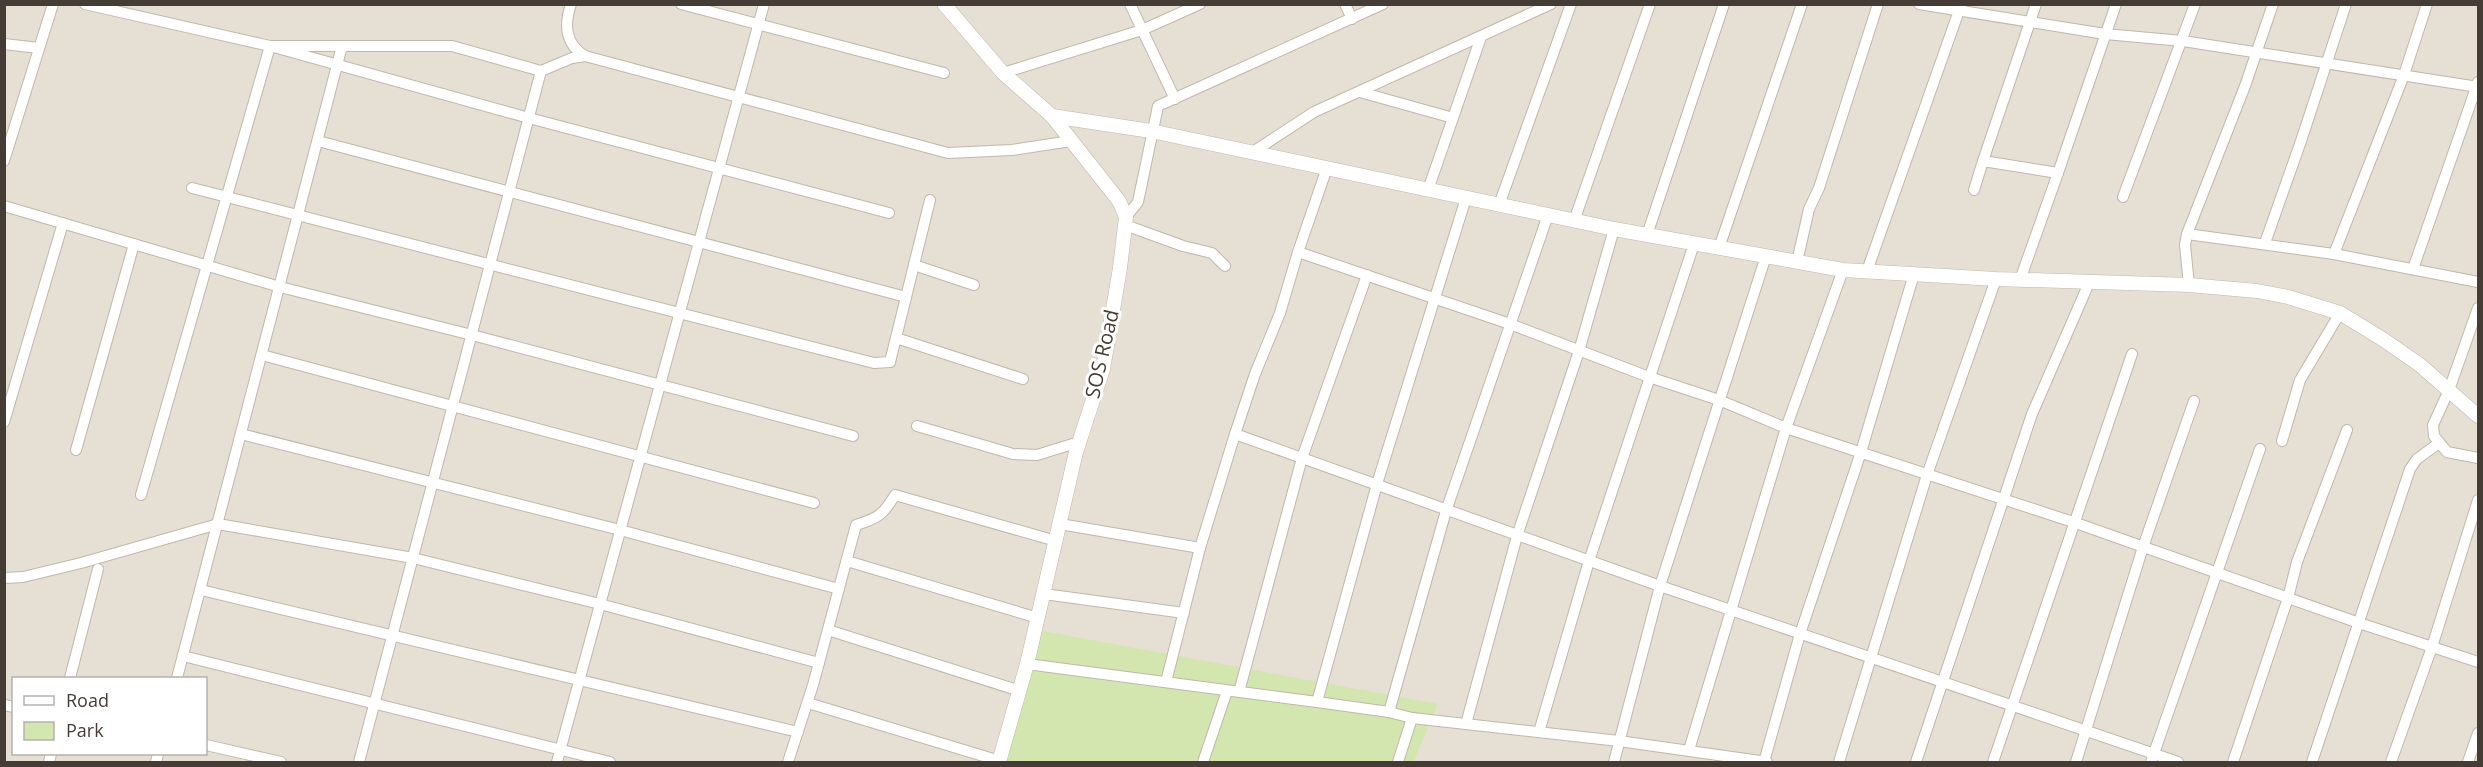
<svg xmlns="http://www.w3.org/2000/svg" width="2483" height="767" font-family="'Open Sans',sans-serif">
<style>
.residential{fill:#e6dfd4;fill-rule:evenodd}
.green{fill:#d3e6af}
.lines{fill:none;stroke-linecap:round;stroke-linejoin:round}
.minor-casing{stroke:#c1b7ac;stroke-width:12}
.tertiary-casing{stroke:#c1b7ac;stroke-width:15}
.minor{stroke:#fff;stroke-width:10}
.tertiary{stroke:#fff;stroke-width:14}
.labels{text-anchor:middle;stroke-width:6;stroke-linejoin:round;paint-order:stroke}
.street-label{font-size:20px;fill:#453d35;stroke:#fff}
</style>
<rect width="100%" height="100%" fill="#f3eee6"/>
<path class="residential" d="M4,5H2478V762H1414L1438,704L998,762H5ZM14,678H206V754H14Z"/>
<polygon class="green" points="1037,630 1438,704 1414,762 998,762"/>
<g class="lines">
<defs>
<g id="minor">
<polyline points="85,4 270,46 529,118 889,213"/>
<path d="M571,4C564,25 565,44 585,56L948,153L1012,150L1071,141"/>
<polyline points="681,4 944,73"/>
<polyline points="1130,4 1175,99"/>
<polyline points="1345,4 1352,19"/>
<polyline points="1919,4 2105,34 2183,41 2478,87"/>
<polyline points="4,44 39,48"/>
<polyline points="1003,73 1142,30 1200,4"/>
<polyline points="1360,92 1453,118"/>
<polyline points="318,141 906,297"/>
<polyline points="1253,152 1314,112 1551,4"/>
<polyline points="4,161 53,4"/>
<polyline points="1327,168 1298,252 1510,324 1649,377 1719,400 1786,428 2073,522 2359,623 2478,662"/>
<polyline points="2058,173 2116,4"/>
<polyline points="192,188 874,363 890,362 930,200"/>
<polyline points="1428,190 1481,37"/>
<polyline points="1974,190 1983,161"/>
<polyline points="2123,197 2195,4"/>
<polyline points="1499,205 1571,4"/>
<polyline points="4,206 280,287 472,335 853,436"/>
<polyline points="1126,217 1138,202 1158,106 1383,4"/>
<polyline points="1574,221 1650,4"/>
<polyline points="1125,225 1183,246 1212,253 1225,266"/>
<polyline points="2187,234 2334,254 2478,282"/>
<polyline points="1647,235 1724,4"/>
<polyline points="2265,243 2301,141 2346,4"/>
<polyline points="1719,248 1802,4"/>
<polyline points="2334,254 2404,75 2427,4"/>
<polyline points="1797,262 1809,209 1819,188 1878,4"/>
<polyline points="914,265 974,285"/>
<polyline points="2413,269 2478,82"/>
<polyline points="1867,271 1961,5"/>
<polyline points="2020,280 2058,173 1983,161 2036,4"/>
<polyline points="2189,285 2185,245 2187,234 2245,86 2273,4"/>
<polyline points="2478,308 2449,390 2433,425 2434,436 2447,452 2478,458"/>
<polyline points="896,338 1023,379"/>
<polyline points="262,355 814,503"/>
<polyline points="4,422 63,223"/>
<polyline points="917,426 1013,454 1037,455 1079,442"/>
<polyline points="241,434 620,530 839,589"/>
<polyline points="1235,434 1660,586 2178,762"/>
<polyline points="2282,441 2300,380 2340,313"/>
<polyline points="76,450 134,244"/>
<polyline points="141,495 270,46 452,46 541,71 572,58 585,56"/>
<polyline points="1060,524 1200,548"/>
<polyline points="847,561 1038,618"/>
<polyline points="4,578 23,577 81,563 218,524 413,558 600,604 819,663"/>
<polyline points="201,590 798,732"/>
<polyline points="1044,594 1184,613"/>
<polyline points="828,630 1020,691"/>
<polyline points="183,656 610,762"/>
<polyline points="1027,664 1317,702 1389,712 1412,718 1619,741 1767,762"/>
<polyline points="70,678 98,569"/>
<polyline points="177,678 342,46"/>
<polyline points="1166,682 1200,548 1235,434 1255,374 1280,313 1298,252"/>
<polyline points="1239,692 1302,458 1367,275"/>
<polyline points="1317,702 1377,484 1466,198"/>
<polyline points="808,703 1000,761"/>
<polyline points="4,705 14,707"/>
<polyline points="1389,712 1446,511 1548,215"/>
<polyline points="1466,724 1517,536 1579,351 1614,229"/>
<polyline points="1539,732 1589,561 1694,244"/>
<polyline points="206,745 281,762"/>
<polyline points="1689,750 1786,428 1843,270"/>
<polyline points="49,762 51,754"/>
<polyline points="156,762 158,754"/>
<polyline points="359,762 541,71"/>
<polyline points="557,762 764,4"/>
<path d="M788,762L813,685L856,525C878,518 883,515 895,495L1056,541"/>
<polyline points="1203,762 1227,691"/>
<polyline points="1398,762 1412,718"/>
<polyline points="1614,762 1660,586 1766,256"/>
<polyline points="1764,762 1800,634 1861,452 1914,274"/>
<polyline points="1839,762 1927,475 1996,279"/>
<polyline points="1916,762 2032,414 2089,283"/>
<polyline points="1993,762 2132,354"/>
<polyline points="2076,762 2143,547 2194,401"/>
<polyline points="2151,762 2260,449"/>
<polyline points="2233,762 2288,598 2297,562 2347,430"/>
<polyline points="2312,762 2410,469 2417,459 2439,443"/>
<polyline points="2391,762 2432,647 2478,500"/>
<polyline points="2468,762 2478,733"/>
</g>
<g id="tertiary">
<polyline points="944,4 1003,73 1052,116 1119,201 1126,217 1120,268 1103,369 1076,452 1027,664 999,762"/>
<polyline points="1052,116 1151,131 1614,229 1843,270 1996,279 2189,285 2257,291 2288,297 2340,313 2384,340 2420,365 2478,416"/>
</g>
</defs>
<use href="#minor" class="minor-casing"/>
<use href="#tertiary" class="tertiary-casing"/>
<use href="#minor" class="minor"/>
<use href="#tertiary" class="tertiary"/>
</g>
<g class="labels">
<g class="street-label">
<text transform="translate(1102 354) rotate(-77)" y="7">SOS Road</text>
</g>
</g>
<rect width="2483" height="767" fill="none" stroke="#453d35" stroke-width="12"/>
<rect x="12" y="677" width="195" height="78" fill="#ffffff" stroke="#b5b1ae" stroke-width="1.5"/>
<rect x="24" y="696" width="30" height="9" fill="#ffffff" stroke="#b5b1ae" stroke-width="1.5"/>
<text x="66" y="707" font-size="18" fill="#453d35">Road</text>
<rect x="24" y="722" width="30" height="18" fill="#d3e6af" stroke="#b5b1ae" stroke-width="1.5"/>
<text x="66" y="737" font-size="18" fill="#453d35">Park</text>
</svg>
